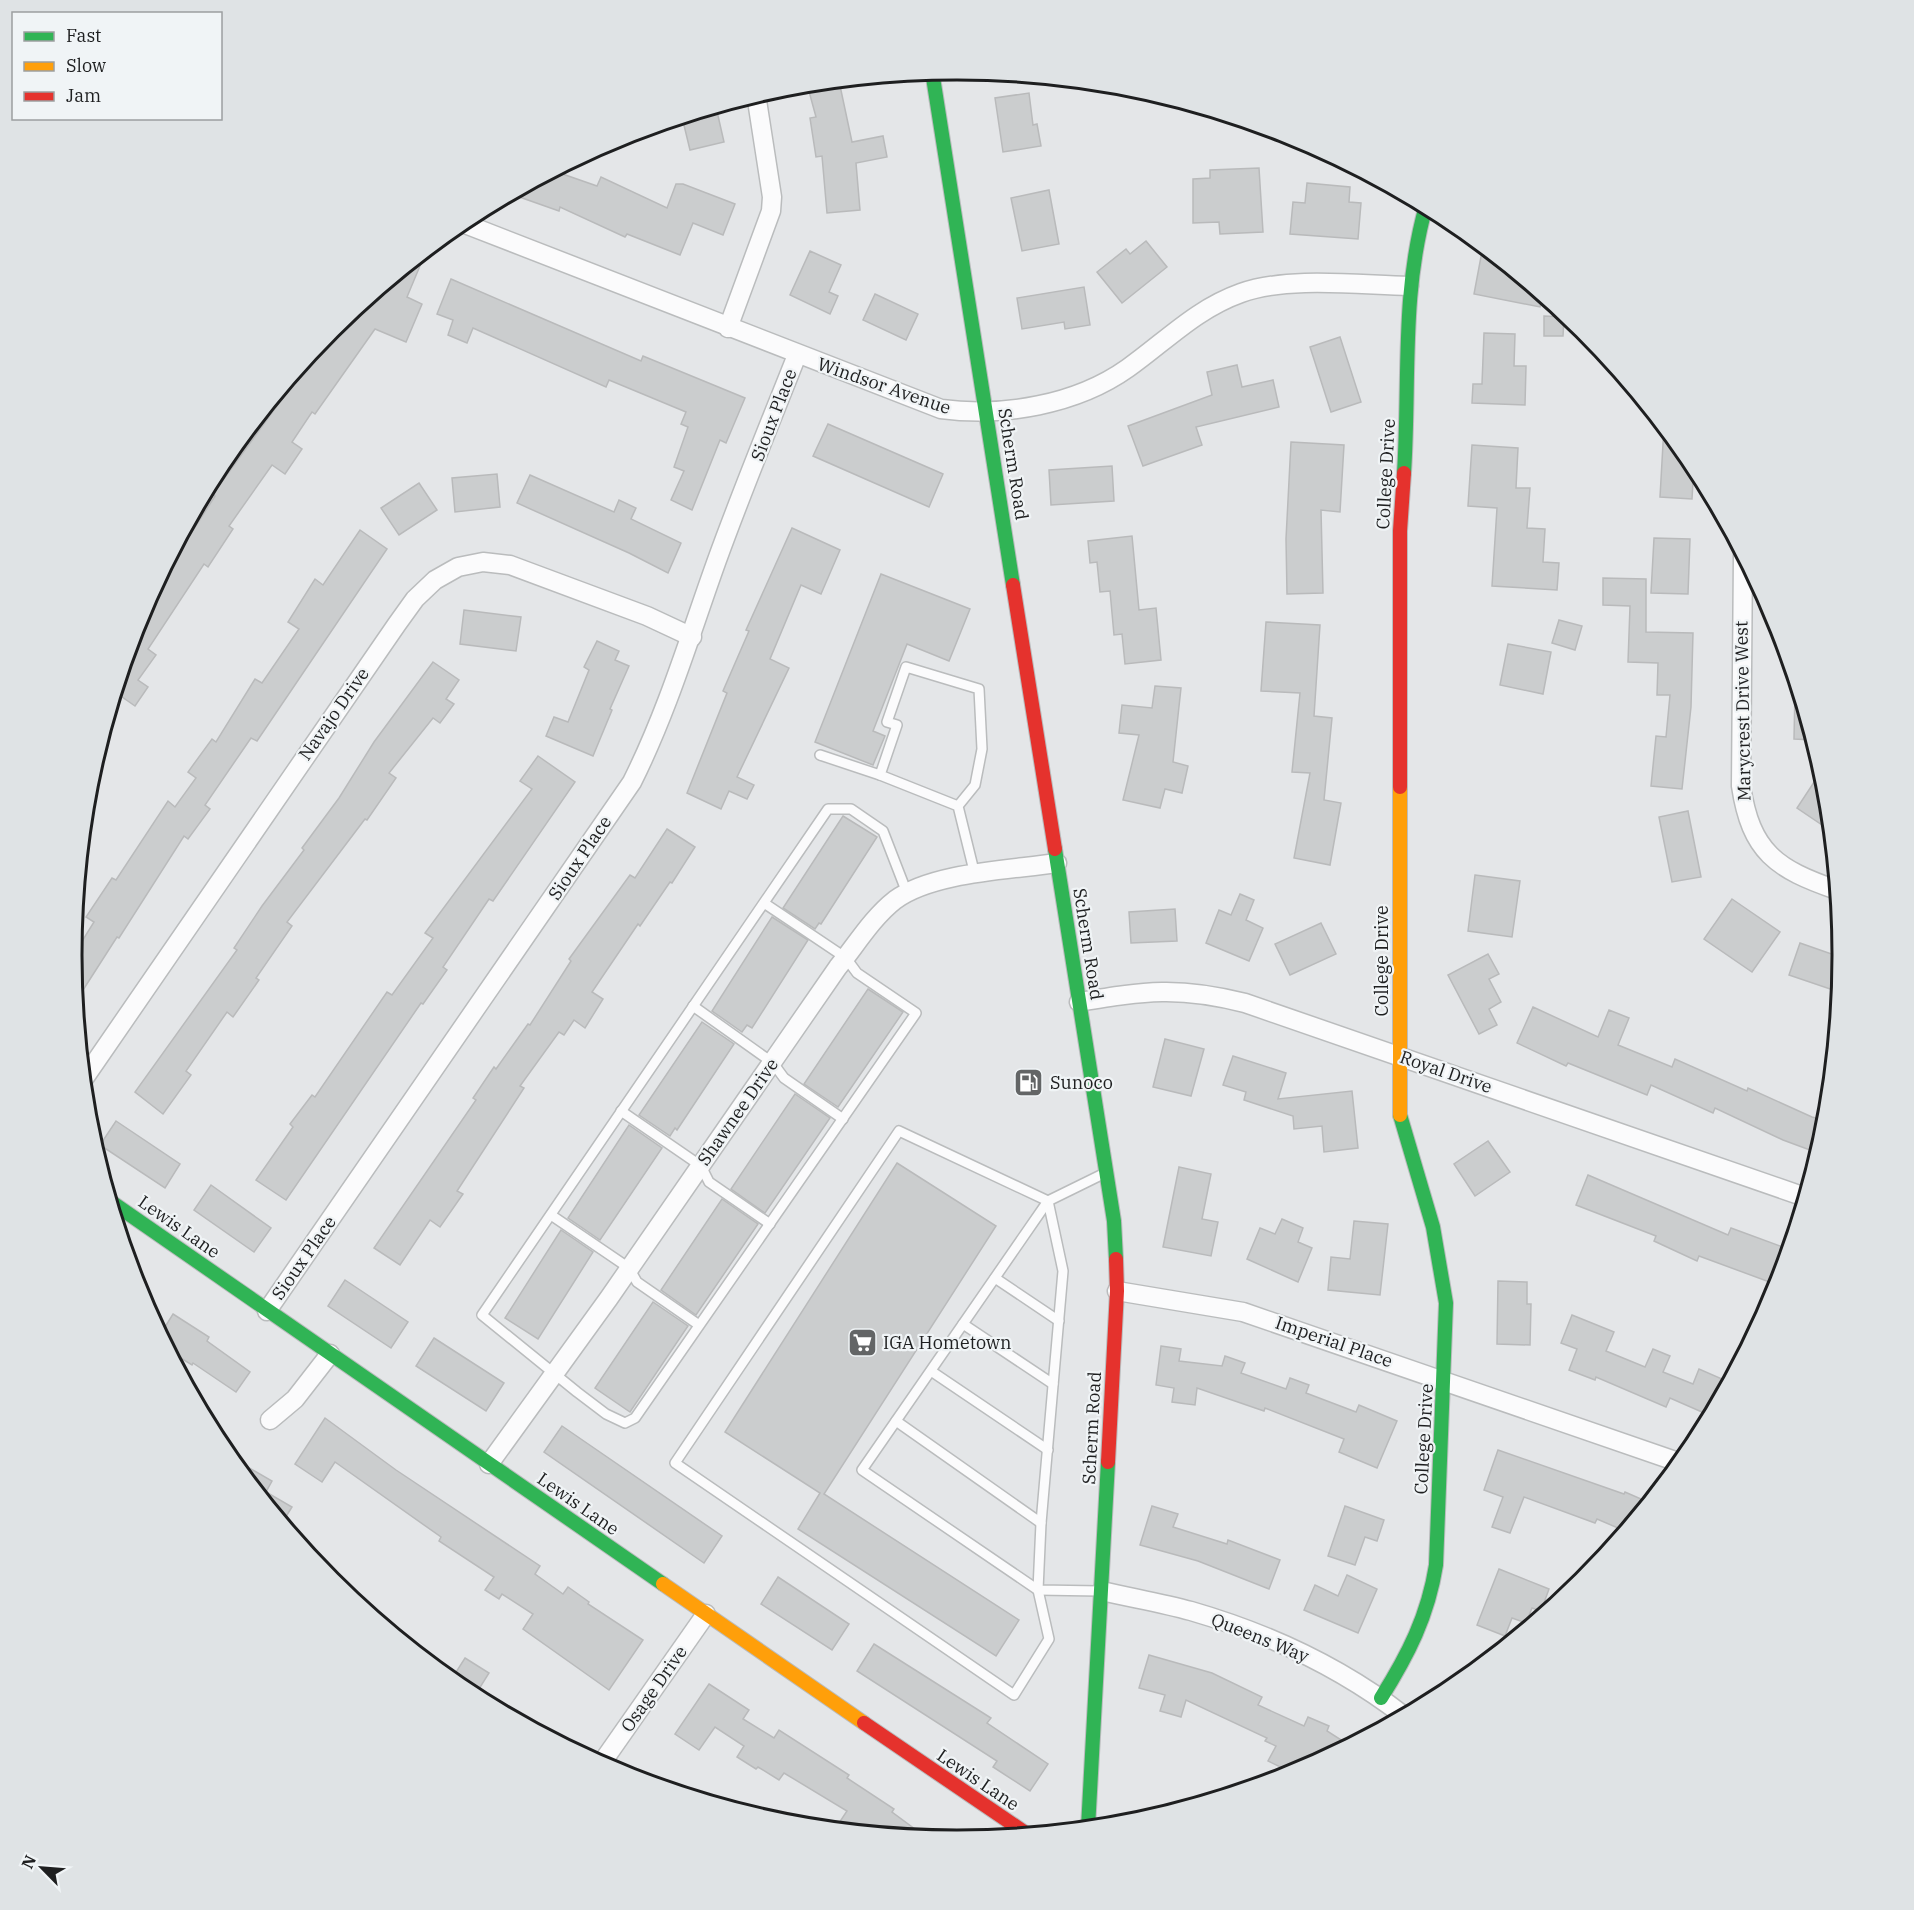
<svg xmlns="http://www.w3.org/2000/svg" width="1914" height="1910" font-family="'IBM Plex Serif',serif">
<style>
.building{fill:#cbcdce;stroke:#b9babb;stroke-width:1.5}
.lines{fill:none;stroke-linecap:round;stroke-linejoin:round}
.lane-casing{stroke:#babcbd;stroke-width:12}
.street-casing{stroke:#babcbd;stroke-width:21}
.fast-casing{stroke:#babcbd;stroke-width:16}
.slow-casing{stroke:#babcbd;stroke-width:16}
.jam-casing{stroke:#babcbd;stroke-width:16}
.lane{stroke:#fbfbfc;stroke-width:9}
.street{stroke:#fbfbfc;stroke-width:18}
.fast{stroke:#30b455;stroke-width:14}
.slow{stroke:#ff9f0a;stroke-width:14}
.jam{stroke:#e5322d;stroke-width:14}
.labels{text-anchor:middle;stroke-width:4.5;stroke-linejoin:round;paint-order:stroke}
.street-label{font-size:18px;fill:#1e1f20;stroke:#f0f4f6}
.poi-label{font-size:18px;fill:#1e1f20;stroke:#f0f4f6;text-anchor:start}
.rim{fill:none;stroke:#1e1f20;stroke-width:3}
</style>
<rect width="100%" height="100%" fill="#e4e6e8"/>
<g class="building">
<polygon points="839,81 852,142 883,136 887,157 856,163 860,210 827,213 822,156 816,157 810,118 816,117 807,84"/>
<polygon points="1029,93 1033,125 1037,124 1041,146 1003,152 995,98"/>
<polygon points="716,107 724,142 690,150 682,117"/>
<polygon points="1259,168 1263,232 1220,234 1219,222 1193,223 1193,179 1210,178 1210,170"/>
<polygon points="554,171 597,186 601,177 667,208 676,184 683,184 735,204 723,235 693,223 680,255 627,234 625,237 560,207 559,211 511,194"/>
<polygon points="1307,183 1350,187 1349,202 1361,203 1358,239 1290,234 1293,202 1305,203"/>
<polygon points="1049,190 1059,244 1022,251 1011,198"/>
<polygon points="1146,241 1167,267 1122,303 1097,272 1126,249 1130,254"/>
<polygon points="1483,246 1514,271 1512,279 1526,281 1543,295 1540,307 1474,294"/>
<polygon points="427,249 407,297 422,304 406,342 375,329 315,414 312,412 292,442 302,449 285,474 272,465 229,526 233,529 208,567 204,564 148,649 156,655 138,680 148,687 135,706 115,692 139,616 170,557 174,560 215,496 213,494 338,322"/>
<polygon points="810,251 841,265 829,292 838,296 830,314 790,295"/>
<polygon points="451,279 641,361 643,356 745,398 726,443 720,440 692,510 671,500 684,471 674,467 688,427 681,424 686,412 609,380 606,387 473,328 467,343 448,335 453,320 437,314"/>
<polygon points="1084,287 1090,325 1065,329 1064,322 1022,329 1017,298"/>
<polygon points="875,294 918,314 906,340 863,320"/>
<polygon points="1544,316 1564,317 1563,336 1544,336"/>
<polygon points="1484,333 1515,334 1514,366 1526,366 1525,405 1472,403 1473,384 1482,384"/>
<polygon points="1340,337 1361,402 1331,412 1310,347"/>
<polygon points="1237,365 1242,387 1273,380 1279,407 1196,427 1202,445 1143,466 1128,426 1212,395 1207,372"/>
<polygon points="828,424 943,474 929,507 813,456"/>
<polygon points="1664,426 1694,464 1692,499 1660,497"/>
<polygon points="1291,442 1344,445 1340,512 1321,510 1323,593 1287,594 1286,539"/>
<polygon points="1472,445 1518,448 1516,488 1530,488 1527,528 1545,529 1543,562 1559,563 1557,590 1492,586 1497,508 1468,506"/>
<polygon points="1112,466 1114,501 1051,505 1049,470"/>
<polygon points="497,474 500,507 455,512 452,478"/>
<polygon points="530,475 614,512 619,500 636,508 631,519 681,543 668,573 629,553 517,503"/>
<polygon points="419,483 437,510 399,535 381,508"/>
<polygon points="792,528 840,550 821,594 801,585 770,659 789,668 737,777 754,785 747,799 729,791 721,809 687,793 727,693 723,691 749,631 746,630"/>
<polygon points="360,530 387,549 257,741 251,738 205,805 210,809 188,839 184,836 119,938 117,937 76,1001 71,959 94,922 86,917 112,878 116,880 168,801 175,807 196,778 188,772 212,739 216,742 255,679 262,683 299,629 288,622 315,579 323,585"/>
<polygon points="1132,536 1139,610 1156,608 1161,660 1125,664 1122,634 1114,635 1110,591 1100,592 1097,562 1090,563 1088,541"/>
<polygon points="1654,538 1690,539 1688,594 1651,593"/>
<polygon points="881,574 970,609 949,661 907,644 873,731 885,736 873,765 815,742"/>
<polygon points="1603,578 1646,579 1646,632 1693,633 1691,707 1682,789 1651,786 1656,736 1666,737 1670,695 1657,695 1658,663 1628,662 1630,606 1603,605"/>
<polygon points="464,610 521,617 516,651 460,644"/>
<polygon points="1559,620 1582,626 1575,650 1552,643"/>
<polygon points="1266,622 1320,625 1314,716 1332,718 1324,800 1341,803 1330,865 1294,858 1310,773 1292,772 1300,693 1261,691"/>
<polygon points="597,641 619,651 615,660 629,666 610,709 612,710 593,756 546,736 554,717 568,722 589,670 584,667"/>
<polygon points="1508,644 1551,652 1543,694 1500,685"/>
<polygon points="433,662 459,680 446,699 454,704 440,723 433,718 389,773 396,778 367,820 365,819 287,922 292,926 256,978 259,980 233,1017 227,1012 186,1071 191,1075 163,1114 135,1092 237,950 234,948 262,906 304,850 302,848 339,798 374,742"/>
<polygon points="1155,686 1181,688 1173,762 1188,766 1182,793 1165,789 1160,808 1123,800 1139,735 1119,733 1122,705 1152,708"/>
<polygon points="1795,690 1798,690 1813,740 1794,739"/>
<polygon points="538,756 575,782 493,901 489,899 443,967 447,970 423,1004 421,1003 286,1200 256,1180 293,1127 290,1124 312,1095 315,1097 387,992 392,995 433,938 425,933 532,789 520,781"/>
<polygon points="1822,770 1826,782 1831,831 1797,808"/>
<polygon points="1688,811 1701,877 1672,882 1659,817"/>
<polygon points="843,816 877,837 821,924 819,923 815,929 783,908"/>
<polygon points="667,829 695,847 672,883 670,882 640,926 638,924 592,992 603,999 585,1028 574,1020 564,1035 559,1032 520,1086 524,1088 457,1191 463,1194 440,1227 430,1220 400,1265 374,1248 476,1100 473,1098 494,1067 496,1069 528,1024 530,1025 571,961 569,959 630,875 635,878"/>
<polygon points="1475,875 1520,881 1512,937 1468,931"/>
<polygon points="1240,894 1254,900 1246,920 1263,928 1249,961 1206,943 1219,910 1231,915"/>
<polygon points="1732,899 1780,932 1752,972 1704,939"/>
<polygon points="1175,909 1177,941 1131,943 1129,912"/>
<polygon points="772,917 808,940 752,1028 747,1025 742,1032 712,1011"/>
<polygon points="1321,923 1336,954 1290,975 1275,944"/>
<polygon points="1800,943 1843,958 1839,992 1789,975"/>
<polygon points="1488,954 1499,974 1489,979 1501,1002 1489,1009 1497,1025 1479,1034 1448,975"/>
<polygon points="868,989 903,1012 838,1107 804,1084"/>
<polygon points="1533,1007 1598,1037 1609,1010 1629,1018 1618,1045 1672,1067 1675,1059 1747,1091 1748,1088 1812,1117 1827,1121 1818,1153 1783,1140 1715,1108 1713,1113 1651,1085 1647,1095 1568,1063 1566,1066 1517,1043"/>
<polygon points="702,1022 734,1044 677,1130 675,1128 670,1136 639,1115"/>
<polygon points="1165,1039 1204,1049 1191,1096 1153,1087"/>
<polygon points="1233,1056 1286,1073 1278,1099 1352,1091 1358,1148 1324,1152 1322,1126 1294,1129 1293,1116 1244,1100 1246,1092 1223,1085"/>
<polygon points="795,1094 830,1118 765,1213 731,1189"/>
<polygon points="116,1121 180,1164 165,1188 100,1145"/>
<polygon points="629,1125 662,1148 600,1240 568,1218"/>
<polygon points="1488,1141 1510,1172 1475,1196 1454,1164"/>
<polygon points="897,1163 996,1226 824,1494 1019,1620 996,1656 798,1529 820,1493 725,1432"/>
<polygon points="1179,1167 1211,1174 1202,1219 1218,1222 1211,1256 1163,1247"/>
<polygon points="1588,1175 1728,1235 1731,1228 1788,1249 1775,1284 1699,1256 1697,1261 1654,1241 1656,1236 1576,1205"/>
<polygon points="211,1185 271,1228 254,1252 194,1210"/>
<polygon points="722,1199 758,1224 696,1315 661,1290"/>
<polygon points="1282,1219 1303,1228 1298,1242 1312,1248 1298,1282 1247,1259 1260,1228 1275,1234"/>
<polygon points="1354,1221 1388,1224 1380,1295 1328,1290 1331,1257 1350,1259"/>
<polygon points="561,1230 593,1252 538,1339 505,1318"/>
<polygon points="345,1280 408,1322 391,1348 328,1306"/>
<polygon points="1498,1281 1527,1282 1527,1304 1531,1304 1530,1345 1497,1344"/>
<polygon points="653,1302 688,1326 630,1412 595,1388"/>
<polygon points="173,1314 209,1337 207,1341 250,1372 236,1392 193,1363 192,1365 169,1351 160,1335"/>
<polygon points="1572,1315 1614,1332 1606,1351 1645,1367 1653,1349 1670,1356 1663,1372 1693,1384 1699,1369 1729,1382 1711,1416 1670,1398 1666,1407 1596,1377 1595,1380 1569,1370 1577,1349 1561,1343"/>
<polygon points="434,1338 504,1383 486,1411 416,1366"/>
<polygon points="1161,1346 1181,1349 1179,1361 1222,1366 1225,1356 1245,1363 1241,1373 1286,1389 1290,1378 1309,1385 1306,1393 1356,1412 1359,1405 1397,1421 1377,1468 1339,1452 1344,1439 1265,1408 1264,1411 1197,1388 1195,1405 1172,1402 1174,1388 1156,1385"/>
<polygon points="325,1418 396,1470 540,1566 535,1574 563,1594 568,1587 589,1602 588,1604 643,1640 609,1690 523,1629 533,1614 502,1594 499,1599 485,1590 494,1577 439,1541 441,1537 335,1462 322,1482 295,1464"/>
<polygon points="562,1426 722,1536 704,1563 544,1452"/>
<polygon points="1498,1450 1624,1494 1625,1492 1648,1502 1625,1531 1597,1519 1595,1523 1524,1497 1510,1533 1492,1527 1503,1497 1484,1490"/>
<polygon points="230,1457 272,1481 266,1492 292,1507 282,1523"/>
<polygon points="1152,1506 1178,1514 1173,1527 1227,1544 1228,1540 1280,1560 1269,1589 1198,1561 1140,1545"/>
<polygon points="1345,1506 1384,1520 1377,1541 1365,1537 1355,1565 1328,1556"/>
<polygon points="1499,1569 1549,1589 1541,1611 1532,1608 1526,1623 1512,1618 1505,1636 1477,1625"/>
<polygon points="1347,1575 1377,1589 1358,1633 1304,1610 1315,1585 1338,1596"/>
<polygon points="778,1577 849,1624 832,1650 761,1604"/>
<polygon points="874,1644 991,1718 987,1723 1048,1764 1030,1791 993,1767 997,1761 857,1671"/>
<polygon points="1149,1655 1212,1673 1262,1697 1258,1705 1304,1726 1308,1717 1329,1726 1327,1731 1349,1745 1295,1774 1268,1761 1276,1746 1265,1741 1267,1738 1186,1700 1181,1717 1160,1711 1165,1695 1139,1688"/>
<polygon points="465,1658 489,1673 474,1697 451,1680"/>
<polygon points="709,1684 749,1710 743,1719 774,1738 779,1730 849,1775 847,1778 894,1809 892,1812 927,1838 850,1830 839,1823 847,1811 784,1773 779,1780 758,1767 756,1769 737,1757 744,1746 715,1727 699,1750 675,1734"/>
</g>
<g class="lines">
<defs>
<g id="lane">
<polyline points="820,755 880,775"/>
<polyline points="958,806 975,785 982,749 979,689 906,667 887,722 897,725 880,775 958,806 975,875"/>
<polyline points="764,903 846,958 857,973 916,1013 635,1418 625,1423 606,1414 577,1392 482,1315 828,809 851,809 883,831 907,893"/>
<polyline points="693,1006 773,1063 784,1078 843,1119"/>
<polyline points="621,1111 701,1166 709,1182 770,1224"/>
<polygon points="899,1131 1048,1201 1063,1271 1041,1523 1038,1590 1049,1639 1014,1695 675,1463"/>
<polyline points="551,1215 629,1268 637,1282 699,1325"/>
<polyline points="995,1278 1059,1321"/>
<polyline points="963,1324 1053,1384"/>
<polyline points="931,1371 1048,1450"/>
<polyline points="896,1421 1041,1523"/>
<polyline points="1100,1591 1038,1590 862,1470 1048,1201 1105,1173"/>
</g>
<g id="street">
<path d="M460,222L941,409C1003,417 1076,405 1128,368C1166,341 1196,309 1241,293C1289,276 1359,285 1409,286"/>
<polyline points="728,328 771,211 772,197 756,94"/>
<path d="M1743,555L1741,786C1751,852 1776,869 1837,890"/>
<path d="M1079,1002C1146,991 1178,986 1245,1003L1805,1197"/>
<polyline points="83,1080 397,624 415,599 435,580 458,567 483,562 510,565 647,616 692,637"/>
<polyline points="1117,1291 1243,1312 1681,1463"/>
<path d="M267,1311L632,782C668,710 690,635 717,560C742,491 770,423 797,355"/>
<polyline points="270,1420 295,1399 330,1354"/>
<path d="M489,1464L609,1298L838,967C856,945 872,918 895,900C933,872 1011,870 1057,863"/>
<path d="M1102,1591C1132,1598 1162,1603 1191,1611C1267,1633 1342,1668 1404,1716"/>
<polyline points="601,1764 706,1614"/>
</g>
<g id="fast">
<polyline points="932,71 1013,585"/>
<path d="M1404,473C1410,382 1401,294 1426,206"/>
<polyline points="1055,849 1114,1221 1116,1259"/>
<polyline points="110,1201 663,1584"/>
<path d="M1381,1698C1408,1655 1428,1616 1436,1565L1446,1303L1433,1227L1400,1115"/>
<polyline points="1088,1828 1108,1462"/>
</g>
<g id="slow">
<polyline points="1400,787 1400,1115"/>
<polyline points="663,1584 864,1723"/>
</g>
<g id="jam">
<polyline points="1013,585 1055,849"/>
<polyline points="1400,787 1400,531 1404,473"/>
<polyline points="1108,1462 1117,1291 1116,1259"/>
<polyline points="864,1723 1027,1834"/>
</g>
</defs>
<use href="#lane" class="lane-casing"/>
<use href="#street" class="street-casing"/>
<use href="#fast" class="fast-casing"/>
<use href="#slow" class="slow-casing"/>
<use href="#jam" class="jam-casing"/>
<use href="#lane" class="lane"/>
<use href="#street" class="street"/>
<use href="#fast" class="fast"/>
<use href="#slow" class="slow"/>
<use href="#jam" class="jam"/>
</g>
<defs>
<symbol id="fuel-square" viewBox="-11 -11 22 22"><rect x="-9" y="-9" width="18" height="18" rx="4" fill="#636566" stroke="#f0f4f6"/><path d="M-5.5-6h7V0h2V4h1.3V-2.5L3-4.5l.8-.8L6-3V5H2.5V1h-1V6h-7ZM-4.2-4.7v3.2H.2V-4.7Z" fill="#fff"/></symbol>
<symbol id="supermarket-square" viewBox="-11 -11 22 22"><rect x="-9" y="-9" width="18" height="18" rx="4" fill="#636566" stroke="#f0f4f6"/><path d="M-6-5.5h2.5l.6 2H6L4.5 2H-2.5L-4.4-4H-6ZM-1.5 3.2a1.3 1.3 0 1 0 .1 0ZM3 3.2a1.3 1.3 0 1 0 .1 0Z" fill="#fff"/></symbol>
</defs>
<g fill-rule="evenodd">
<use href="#fuel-square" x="1012" y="1066" width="33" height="33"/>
<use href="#supermarket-square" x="846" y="1326" width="33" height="33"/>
</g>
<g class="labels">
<g class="street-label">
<text transform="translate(884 386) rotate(19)" y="6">Windsor Avenue</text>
<text transform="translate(774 415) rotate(-69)" y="6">Sioux Place</text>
<text transform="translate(1013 464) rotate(81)" y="6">Scherm Road</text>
<text transform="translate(1386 474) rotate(-87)" y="6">College Drive</text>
<text transform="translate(1743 711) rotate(-91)" y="6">Marycrest Drive West</text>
<text transform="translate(334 714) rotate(-55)" y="6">Navajo Drive</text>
<text transform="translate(580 858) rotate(-56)" y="6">Sioux Place</text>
<text transform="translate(1088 944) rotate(81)" y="6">Scherm Road</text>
<text transform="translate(1382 961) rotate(-90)" y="6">College Drive</text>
<text transform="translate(1446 1072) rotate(19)" y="6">Royal Drive</text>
<text transform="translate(738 1112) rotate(-55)" y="6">Shawnee Drive</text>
<text transform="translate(179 1227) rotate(35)" y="6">Lewis Lane</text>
<text transform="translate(304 1258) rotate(-55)" y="6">Sioux Place</text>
<text transform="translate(1334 1342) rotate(19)" y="6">Imperial Place</text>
<text transform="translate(1092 1428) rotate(-87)" y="6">Scherm Road</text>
<text transform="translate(1424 1439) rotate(-87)" y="6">College Drive</text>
<text transform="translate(578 1504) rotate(35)" y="6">Lewis Lane</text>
<text transform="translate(1260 1638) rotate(22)" y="6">Queens Way</text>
<text transform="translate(654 1689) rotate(-55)" y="6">Osage Drive</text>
<text transform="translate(978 1780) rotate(34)" y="6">Lewis Lane</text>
</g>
<g class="poi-label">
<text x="1050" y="1089">Sunoco</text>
<text x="883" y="1349">IGA Hometown</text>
</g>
</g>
<path d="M0 0H1914V1910H0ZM82 955a875 875 0 1 1 1750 0a875 875 0 1 1-1750 0Z" fill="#dfe3e5" fill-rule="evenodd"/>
<path class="rim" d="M82 955a875 875 0 1 1 1750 0a875 875 0 1 1-1750 0Z"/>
<rect x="12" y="12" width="210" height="108" fill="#f0f4f6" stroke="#9c9fa0" stroke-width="1.5"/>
<rect x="24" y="32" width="30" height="9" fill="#30b455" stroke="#9c9fa0" stroke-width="1.5"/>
<text x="66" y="42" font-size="18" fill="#1e1f20">Fast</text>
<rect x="24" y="62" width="30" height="9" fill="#ff9f0a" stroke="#9c9fa0" stroke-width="1.5"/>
<text x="66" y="72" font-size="18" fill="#1e1f20">Slow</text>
<rect x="24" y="92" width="30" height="9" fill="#e5322d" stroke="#9c9fa0" stroke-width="1.5"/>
<text x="66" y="102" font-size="18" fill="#1e1f20">Jam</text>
<g transform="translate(42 1868) rotate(295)" stroke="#f0f4f6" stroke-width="4.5" paint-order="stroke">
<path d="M0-4.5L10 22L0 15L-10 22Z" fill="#1e1f20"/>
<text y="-9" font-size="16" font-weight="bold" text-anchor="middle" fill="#1e1f20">N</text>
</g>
</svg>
